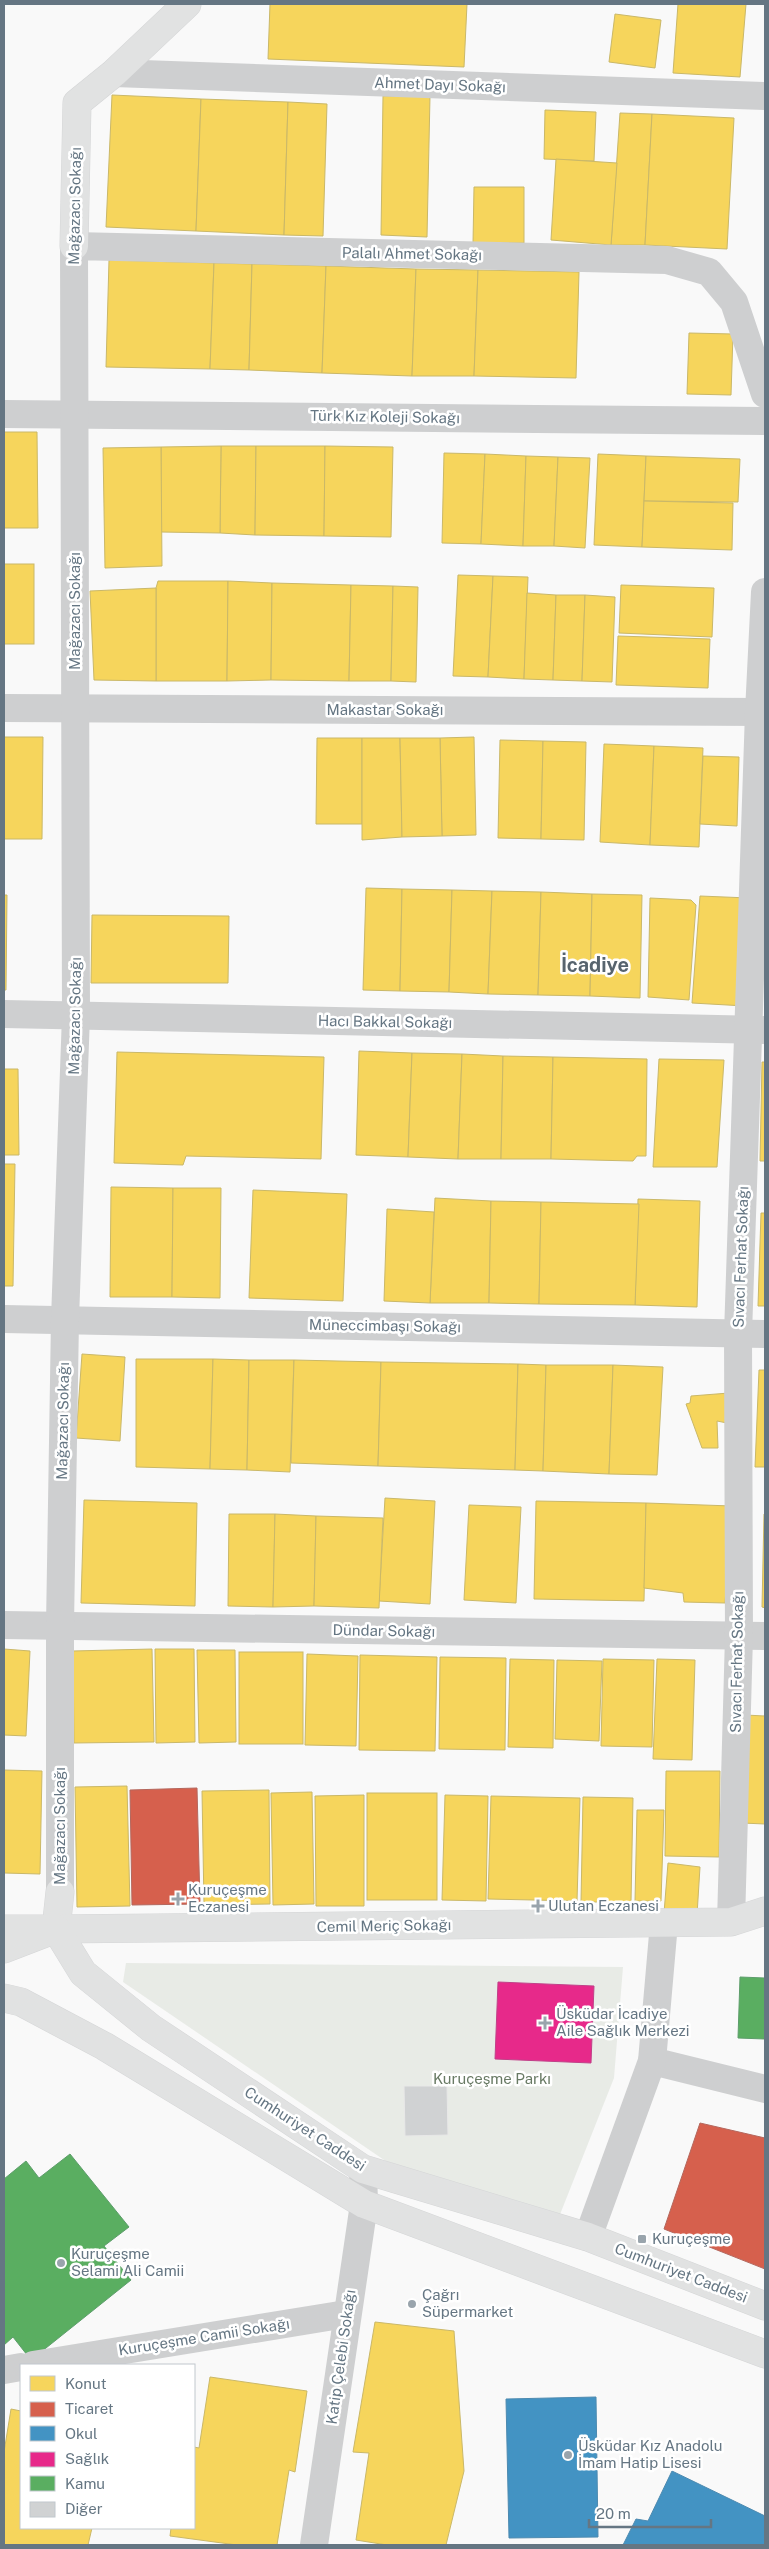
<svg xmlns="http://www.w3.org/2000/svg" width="769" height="2549" font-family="'Public Sans',sans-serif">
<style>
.green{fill:#e8ebe6}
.homes{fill:#f6d55c;stroke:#cab868}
.shops{fill:#d6604d;stroke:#b4675d}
.schools{fill:#4393c3;stroke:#4d8ab0}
.health{fill:#e7298a;stroke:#c04088}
.public{fill:#5aae61;stroke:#5d9d6b}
.building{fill:#d0d2d3;stroke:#e8e8e8}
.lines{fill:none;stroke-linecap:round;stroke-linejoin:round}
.secondary-casing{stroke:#d5d6d7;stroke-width:29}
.primary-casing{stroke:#d5d6d7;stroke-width:29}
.street{stroke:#cecfd0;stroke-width:28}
.secondary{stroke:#e1e2e2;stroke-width:28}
.primary{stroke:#e1e2e2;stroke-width:28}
.poi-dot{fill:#99a4ac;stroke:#fff;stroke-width:2}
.labels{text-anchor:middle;stroke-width:5;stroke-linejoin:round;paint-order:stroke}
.street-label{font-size:15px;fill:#657683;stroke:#fff}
.poi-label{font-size:15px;fill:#657683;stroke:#fff;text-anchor:start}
.park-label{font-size:15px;fill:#687a64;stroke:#fff}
.district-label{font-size:20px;font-weight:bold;fill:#57646e;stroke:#fff}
</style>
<rect width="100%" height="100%" fill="#f9f9f9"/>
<polygon class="green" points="126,1963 623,1967 614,2078 557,2222 390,2164 123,1982"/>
<g class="homes">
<polygon points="270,4 467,4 464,67 268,59"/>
<polygon points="678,4 746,4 740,77 673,73"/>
<polygon points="615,14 661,20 655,68 609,62"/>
<polygon points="112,95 201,99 196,231 106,227"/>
<polygon points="383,96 430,96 427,237 381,235"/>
<polygon points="201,99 288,102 284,235 196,231"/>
<polygon points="288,102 327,104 323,236 284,235"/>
<polygon points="545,110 596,112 594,161 544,159"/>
<polygon points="620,113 652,114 645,245 611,245"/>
<polygon points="652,114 734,118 727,249 645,245"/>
<polygon points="556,159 617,163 611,245 551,240"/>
<polygon points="474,187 524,187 524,243 473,243"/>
<polygon points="109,260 214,263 210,369 106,367"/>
<polygon points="214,263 252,264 249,370 210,369"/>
<polygon points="252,264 326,266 322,373 249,370"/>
<polygon points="326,266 416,269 412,376 322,373"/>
<polygon points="416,269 478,270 474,376 412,376"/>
<polygon points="478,270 579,272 576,378 474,376"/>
<polygon points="689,333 733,334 731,395 687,394"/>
<polygon points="4,432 37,432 38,528 4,528"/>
<polygon points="221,446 256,446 255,535 220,533"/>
<polygon points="221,446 220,533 161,532 161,447"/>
<polygon points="256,446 325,446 324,536 255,535"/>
<polygon points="325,446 393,447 391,537 324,536"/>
<polygon points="161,447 162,566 105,568 103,448"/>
<polygon points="444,453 485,454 481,544 442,543"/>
<polygon points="485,454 526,456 523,546 481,544"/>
<polygon points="598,454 646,456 642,547 594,545"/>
<polygon points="526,456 558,457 554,546 523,546"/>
<polygon points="646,456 740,459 738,502 644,501"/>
<polygon points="558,457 590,458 585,548 554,546"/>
<polygon points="644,501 733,503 732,550 642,547"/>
<rect x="4" y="564" width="30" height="80"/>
<polygon points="458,575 493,576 488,677 453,676"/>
<polygon points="493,576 528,577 524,679 488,677"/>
<polygon points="158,581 228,581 227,681 156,681 156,588"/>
<polygon points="228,581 272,583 271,680 227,681"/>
<polygon points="272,583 351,585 349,681 271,680"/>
<polygon points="351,585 393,586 391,681 349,681"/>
<polygon points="621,585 714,588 712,637 619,633"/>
<polygon points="393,586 418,587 416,682 391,681"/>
<polygon points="156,588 156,681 94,680 90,591"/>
<polygon points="527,593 556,595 553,680 524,679"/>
<polygon points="556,595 585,595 582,681 553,680"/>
<polygon points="585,595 615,597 612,682 582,681"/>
<polygon points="618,636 710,639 708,688 616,685"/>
<polygon points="4,737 43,737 42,839 4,839"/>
<polygon points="474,737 476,835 442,836 440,738"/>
<polygon points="317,738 362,738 362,824 316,824"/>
<polygon points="362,738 400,738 402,837 362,840"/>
<polygon points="400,738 440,738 442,836 402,837"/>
<polygon points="500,740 543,741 541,839 498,838"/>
<polygon points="543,741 586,742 584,840 541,839"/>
<polygon points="604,744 654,746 650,845 600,842"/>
<polygon points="654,746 703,748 699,847 650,845"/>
<polygon points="703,756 739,757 737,826 700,824"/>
<polygon points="366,888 402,889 400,991 363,990"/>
<polygon points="402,889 452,890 449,992 400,991"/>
<polygon points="452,890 492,891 488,994 449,992"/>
<polygon points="492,891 541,892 538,995 488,994"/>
<polygon points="541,892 592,894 590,996 538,995"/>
<polygon points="592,894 642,895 640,998 590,996"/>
<polygon points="4,895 7,895 6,990 4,990"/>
<polygon points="700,896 749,898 745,1006 692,1003"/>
<polygon points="650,898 691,900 696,905 689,1000 648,997"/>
<polygon points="92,915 229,916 228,983 91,983"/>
<polygon points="359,1051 412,1053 408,1157 356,1155"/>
<polygon points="117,1052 324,1057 321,1159 186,1156 183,1165 114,1163"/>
<polygon points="412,1053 462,1054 458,1159 408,1157"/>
<polygon points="462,1054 503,1056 501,1159 458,1159"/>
<polygon points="503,1056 553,1057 551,1159 501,1159"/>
<polygon points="553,1057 647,1059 646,1156 637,1156 633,1161 551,1159"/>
<polygon points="659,1059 724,1060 717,1167 653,1167"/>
<polygon points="762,1062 765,1062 765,1161 760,1161"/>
<polygon points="4,1069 18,1069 19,1155 4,1155"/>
<polygon points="4,1164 15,1164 13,1286 4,1286"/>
<polygon points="111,1187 173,1188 172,1297 110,1297"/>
<polygon points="173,1188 221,1188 220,1298 172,1297"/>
<polygon points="253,1190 347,1194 343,1301 249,1298"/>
<polygon points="435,1198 491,1201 489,1303 430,1303"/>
<polygon points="638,1199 700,1201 697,1307 635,1305"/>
<polygon points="491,1201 541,1202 539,1304 489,1303"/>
<polygon points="541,1202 639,1204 635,1305 539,1304"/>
<polygon points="387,1209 434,1212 430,1303 384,1301"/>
<polygon points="761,1213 765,1213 765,1306 758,1306"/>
<polygon points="82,1354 125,1357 120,1441 76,1438"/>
<polygon points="136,1359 213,1359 210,1469 136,1467"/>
<polygon points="213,1359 249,1360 247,1470 210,1469"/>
<polygon points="249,1360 294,1360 290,1472 247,1470"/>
<polygon points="294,1360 381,1362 378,1466 291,1463"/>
<polygon points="381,1362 518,1364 515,1470 378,1466"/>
<polygon points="518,1364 546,1365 543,1471 515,1470"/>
<polygon points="546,1365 613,1365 609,1474 543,1471"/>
<polygon points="613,1365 663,1367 657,1475 609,1474"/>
<polygon points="759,1370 765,1370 765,1467 755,1467"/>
<polygon points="729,1393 727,1423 717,1421 718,1448 702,1448 686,1404 690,1403 691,1396"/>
<polygon points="385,1498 435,1501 430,1604 379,1601"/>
<polygon points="84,1500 197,1503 195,1606 81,1603"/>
<polygon points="536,1501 646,1503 644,1601 534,1599"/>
<polygon points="646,1503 732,1506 725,1603 684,1602 683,1593 644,1588"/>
<polygon points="469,1505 521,1507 516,1603 464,1600"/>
<polygon points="229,1514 275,1514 273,1607 228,1606"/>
<polygon points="275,1514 316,1516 314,1606 273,1607"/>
<polygon points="764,1514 765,1514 765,1608 762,1607"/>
<polygon points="316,1516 383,1518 379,1608 314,1606"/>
<polygon points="4,1649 30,1651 26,1736 4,1735"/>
<polygon points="152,1649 154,1742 74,1743 73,1651"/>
<polygon points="155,1649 194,1649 195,1742 156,1743"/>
<polygon points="197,1650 235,1650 236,1742 199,1743"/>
<rect x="239" y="1652" width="64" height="92"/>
<polygon points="307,1654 358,1656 356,1746 305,1745"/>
<polygon points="360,1655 437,1657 435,1751 359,1750"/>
<polygon points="440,1657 506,1658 505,1750 439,1749"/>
<polygon points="510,1659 554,1660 553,1748 508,1747"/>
<polygon points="603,1659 654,1660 652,1747 601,1746"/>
<polygon points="657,1659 695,1660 692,1760 653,1759"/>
<polygon points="557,1660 602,1661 599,1741 555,1739"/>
<polygon points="745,1715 765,1716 765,1824 742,1823"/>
<polygon points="4,1770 42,1771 40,1874 4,1873"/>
<polygon points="666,1771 720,1771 719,1857 665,1856"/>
<polygon points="127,1786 130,1906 77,1907 75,1787"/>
<polygon points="269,1790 270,1904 204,1905 202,1791"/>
<polygon points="312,1792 314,1904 273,1905 271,1793"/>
<rect x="367" y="1793" width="70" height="107"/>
<polygon points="364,1795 364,1906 316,1906 315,1796"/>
<polygon points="445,1795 488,1796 486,1901 442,1900"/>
<polygon points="491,1796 580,1798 577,1901 488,1899"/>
<polygon points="583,1797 633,1798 631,1902 581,1902"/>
<polygon points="637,1810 664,1810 661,1901 635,1901"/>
<polygon points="668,1863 700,1867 697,1915 664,1913"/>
<polygon points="375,2322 454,2331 464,2471 446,2545 387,2545 356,2540 369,2453 353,2452"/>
<polygon points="210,2377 307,2391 295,2472 289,2470 277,2545 237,2545 170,2536 171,2528 194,2528 194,2447 199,2448"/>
<polygon points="11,2409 21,2411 21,2528 92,2528 88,2545 4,2545 4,2452"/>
</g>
<g class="shops">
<polygon points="197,1788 200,1904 132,1905 130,1790"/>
<polygon points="700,2123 765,2138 765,2269 664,2229"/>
</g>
<g class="schools">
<polygon points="596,2397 598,2537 509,2538 506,2399"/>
<polygon points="672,2471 765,2516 765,2545 623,2545 636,2519 648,2521"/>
</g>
<polygon class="health" points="498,1982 594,1986 591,2063 495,2059"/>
<g class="public">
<polygon points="740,1977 765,1978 765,2039 738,2038"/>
<polygon points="70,2154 129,2227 104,2246 131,2280 31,2360 13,2337 4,2345 4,2179 26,2161 39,2178"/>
</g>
<polygon class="building" points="404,2086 447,2086 448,2135 405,2136"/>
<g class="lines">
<defs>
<g id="secondary">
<polyline points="74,246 77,103 114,73 187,4"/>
<polyline points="56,1929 60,1892"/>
<polyline points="4,1949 56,1929 731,1922 765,1911"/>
</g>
<g id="primary">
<polyline points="4,1929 56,1929 83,1973 151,2028 363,2169 588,2237 765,2306"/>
<polyline points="4,1998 21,2002 104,2046 364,2204 765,2354"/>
</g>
</defs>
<use href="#secondary" class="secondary-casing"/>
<use href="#primary" class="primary-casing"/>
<g class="street">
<polyline points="114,73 765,96"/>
<polyline points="4,414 765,421"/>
<polyline points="4,708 765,712"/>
<polyline points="4,1014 765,1030"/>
<polyline points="4,1319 765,1334"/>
<polyline points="4,1625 765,1636"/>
<polyline points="60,1892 60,1626 65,1319 76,1015 74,246 667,260 709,272 734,302 765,394"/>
<polyline points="731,1922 739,1636 738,1334 759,712 765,592"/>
<polyline points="652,2061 765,2089"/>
<polyline points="588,2237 652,2061 664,1923"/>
<polyline points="33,2365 346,2314"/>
<polyline points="4,2370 21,2367"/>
<polyline points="314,2545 364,2204 363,2169"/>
</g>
<use href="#secondary" class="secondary"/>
<use href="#primary" class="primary"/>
</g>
<g class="poi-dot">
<path d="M175.5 1891.5h5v5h5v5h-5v5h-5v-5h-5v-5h5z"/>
<path d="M535.5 1898.5h5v5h5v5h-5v5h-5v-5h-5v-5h5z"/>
<path d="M542.5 2015.5h5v5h5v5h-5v5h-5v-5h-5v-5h5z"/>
<rect x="637" y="2234" width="10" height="10" rx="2.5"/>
<circle cx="61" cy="2263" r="5"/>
<circle cx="412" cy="2304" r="5"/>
<circle cx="568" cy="2455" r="5"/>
</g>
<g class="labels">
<g class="street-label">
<text transform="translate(440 85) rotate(2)" y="5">Ahmet Dayı Sokağı</text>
<text transform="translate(75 206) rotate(-89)" y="5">Mağazacı Sokağı</text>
<text transform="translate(412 254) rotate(1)" y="5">Palalı Ahmet Sokağı</text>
<text transform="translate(385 417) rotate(1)" y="5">Türk Kız Koleji Sokağı</text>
<text transform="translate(75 611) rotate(-90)" y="5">Mağazacı Sokağı</text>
<text x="385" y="715">Makastar Sokağı</text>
<text transform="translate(75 1016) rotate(-89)" y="5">Mağazacı Sokağı</text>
<text transform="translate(385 1022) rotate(1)" y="5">Hacı Bakkal Sokağı</text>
<text transform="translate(741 1257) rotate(-88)" y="5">Sıvacı Ferhat Sokağı</text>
<text transform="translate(385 1326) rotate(1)" y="5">Müneccimbaşı Sokağı</text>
<text transform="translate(63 1421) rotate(-89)" y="5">Mağazacı Sokağı</text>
<text transform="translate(384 1631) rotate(1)" y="5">Dündar Sokağı</text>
<text transform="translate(737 1662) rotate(-89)" y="5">Sıvacı Ferhat Sokağı</text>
<text transform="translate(60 1826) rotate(-90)" y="5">Mağazacı Sokağı</text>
<text transform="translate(384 1926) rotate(-1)" y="5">Cemil Meriç Sokağı</text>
<text transform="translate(305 2129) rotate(33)" y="5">Cumhuriyet Caddesi</text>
<text transform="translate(681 2273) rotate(21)" y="5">Cumhuriyet Caddesi</text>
<text transform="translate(204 2337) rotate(-9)" y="5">Kuruçeşme Camii Sokağı</text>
<text transform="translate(341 2357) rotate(-82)" y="5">Katip Çelebi Sokağı</text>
</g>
<g class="poi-label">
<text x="188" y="1895">Kuruçeşme<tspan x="188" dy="17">Eczanesi</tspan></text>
<text x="548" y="1911">Ulutan Eczanesi</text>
<text x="556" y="2019">Üsküdar İcadiye<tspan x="556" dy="17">Aile Sağlık Merkezi</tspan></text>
<text x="652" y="2244">Kuruçeşme</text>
<text x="71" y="2259">Kuruçeşme<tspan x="71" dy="17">Selami Ali Camii</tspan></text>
<text x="422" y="2300">Çağrı<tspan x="422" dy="17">Süpermarket</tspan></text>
<text x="578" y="2451">Üsküdar Kız Anadolu<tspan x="578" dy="17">İmam Hatip Lisesi</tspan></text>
</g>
<g class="park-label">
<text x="492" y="2084">Kuruçeşme Parkı</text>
</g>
<g class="district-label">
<text x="595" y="972">İcadiye</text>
</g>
</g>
<rect width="769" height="2549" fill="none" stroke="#657683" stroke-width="10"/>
<rect x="20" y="2364" width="175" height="165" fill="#ffffff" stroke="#c1c8cd"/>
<rect x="30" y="2376" width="25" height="15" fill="#f6d55c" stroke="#c1c8cd"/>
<text x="65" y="2389" font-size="15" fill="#657683">Konut</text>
<rect x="30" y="2402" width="25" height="15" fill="#d6604d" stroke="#c1c8cd"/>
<text x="65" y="2414" font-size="15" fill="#657683">Ticaret</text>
<rect x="30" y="2426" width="25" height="15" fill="#4393c3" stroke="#c1c8cd"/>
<text x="65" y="2439" font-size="15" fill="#657683">Okul</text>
<rect x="30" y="2452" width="25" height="15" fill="#e7298a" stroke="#c1c8cd"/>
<text x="65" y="2464" font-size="15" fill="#657683">Sağlık</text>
<rect x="30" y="2476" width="25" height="15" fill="#5aae61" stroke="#c1c8cd"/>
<text x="65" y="2489" font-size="15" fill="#657683">Kamu</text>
<rect x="30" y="2502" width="25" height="15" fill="#d0d2d3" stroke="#c1c8cd"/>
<text x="65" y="2514" font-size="15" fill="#657683">Diğer</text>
<path d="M589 2519v8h122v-8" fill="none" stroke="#657683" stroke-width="2.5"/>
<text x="596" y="2519" font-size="15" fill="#657683" stroke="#ffffff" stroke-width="4" paint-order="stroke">20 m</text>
</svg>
